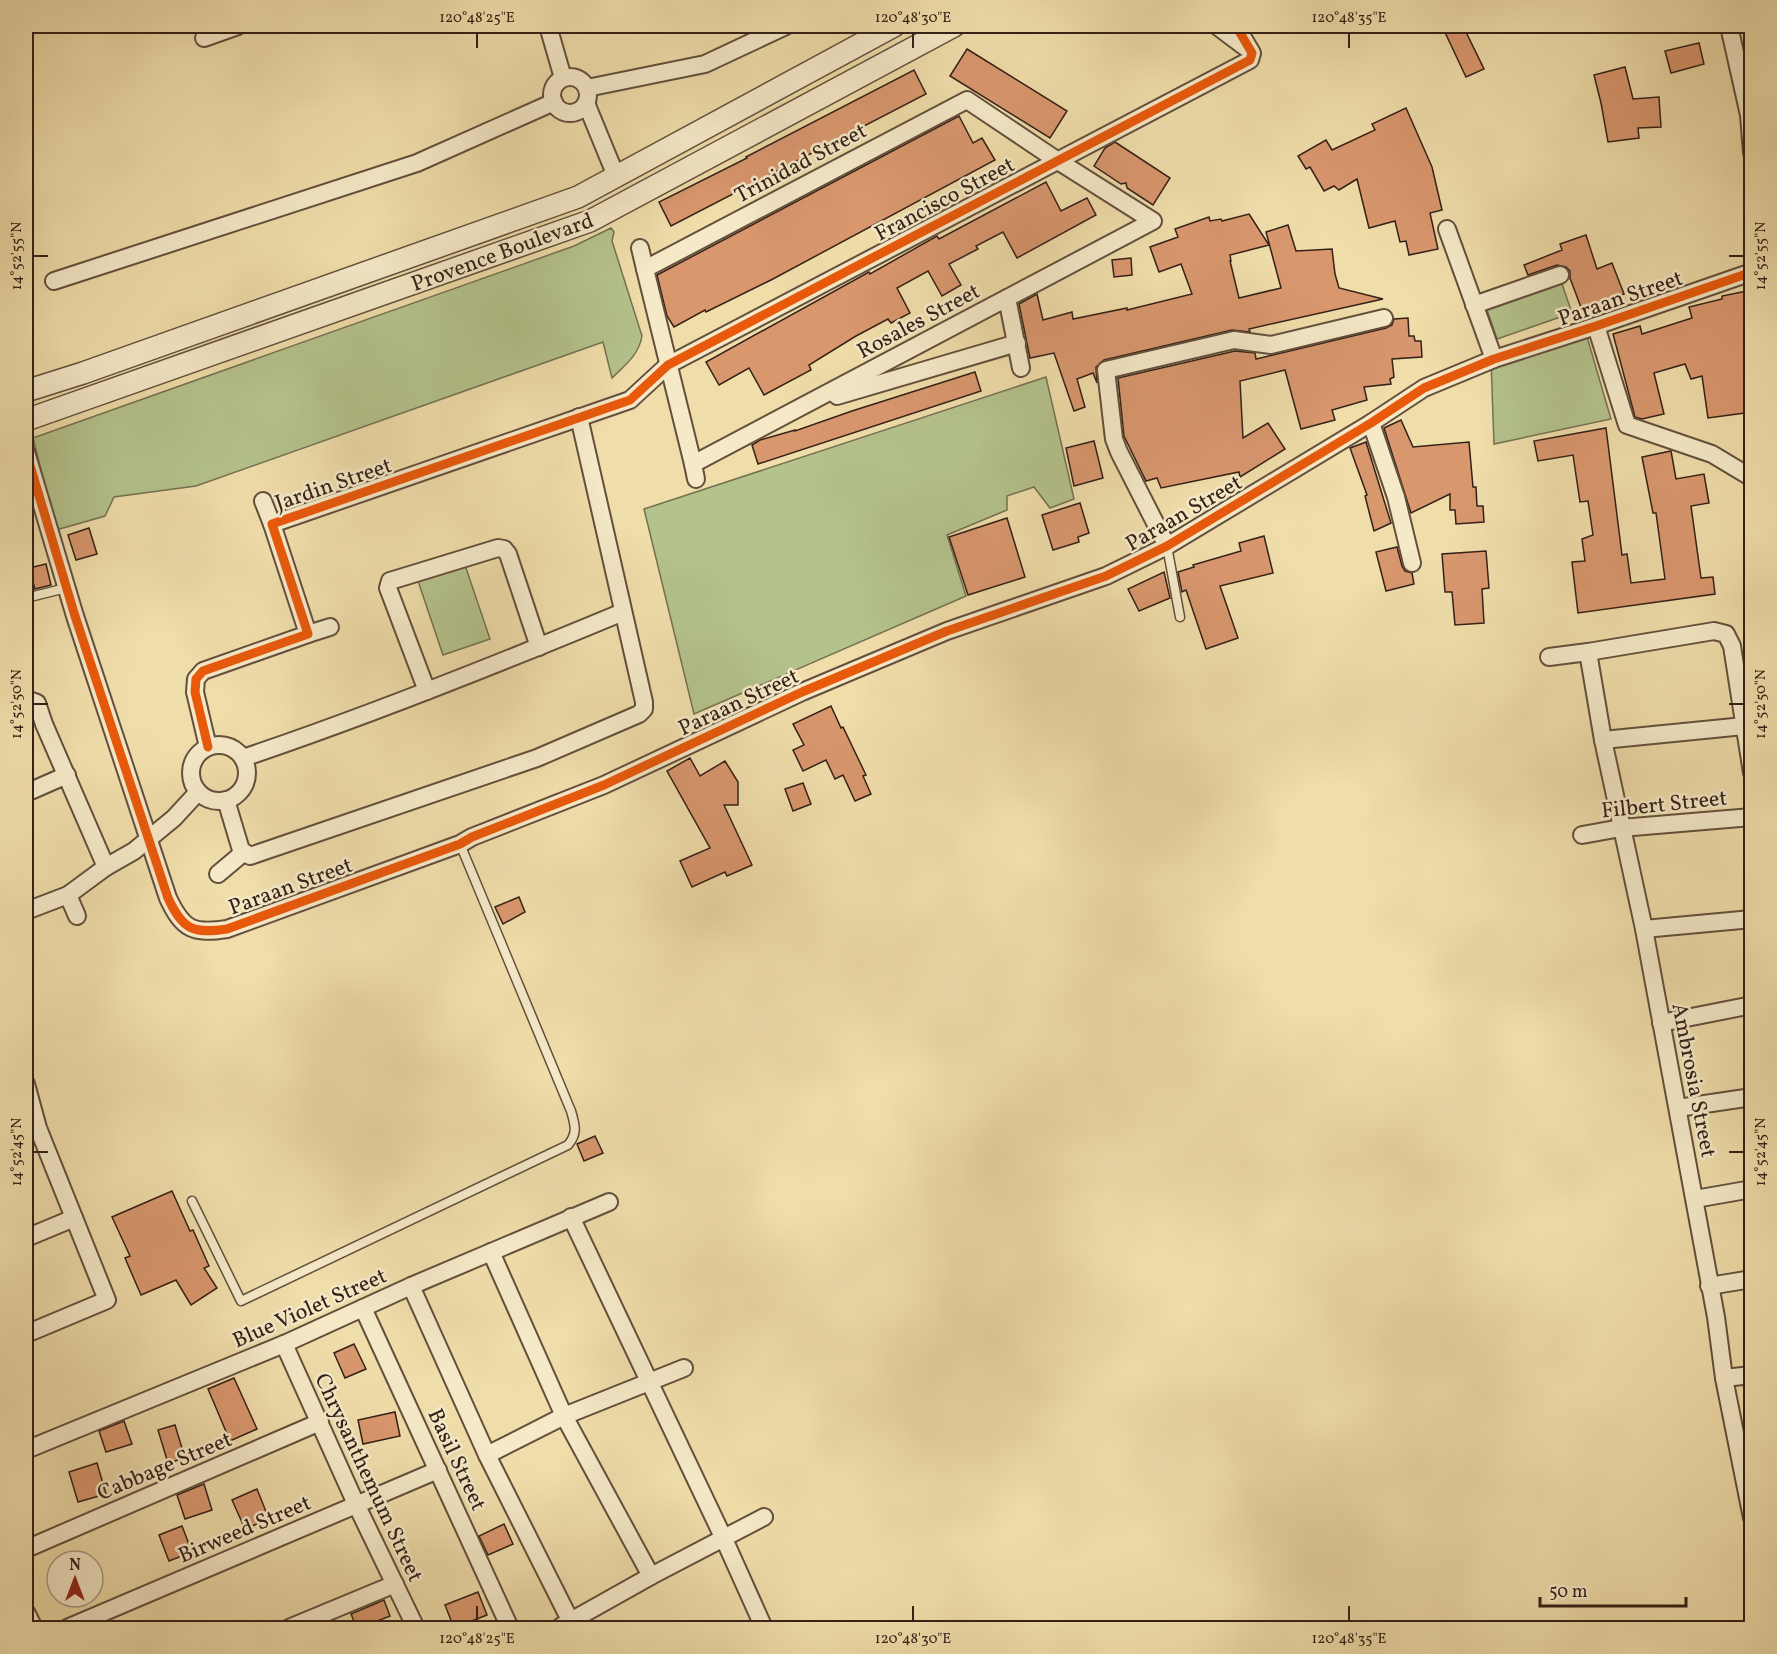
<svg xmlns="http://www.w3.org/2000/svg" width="1777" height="1654" font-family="Vollkorn,serif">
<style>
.grass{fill:#b4c28c;stroke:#747152;stroke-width:1.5}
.building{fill:#d9976e;stroke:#342017;stroke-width:1.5}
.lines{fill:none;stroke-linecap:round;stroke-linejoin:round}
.service-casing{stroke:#634f3c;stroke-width:11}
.minor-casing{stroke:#634f3c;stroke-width:20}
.tertiary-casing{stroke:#634f3c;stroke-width:24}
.service{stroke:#f5e9c8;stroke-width:8}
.minor{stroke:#f5e9c8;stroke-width:16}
.tertiary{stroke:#f5e9c8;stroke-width:21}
.cycleway-casing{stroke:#f5e9c8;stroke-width:13}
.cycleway{stroke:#e8590c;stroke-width:9}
.ticks{fill:none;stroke:#342017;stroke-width:2}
.labels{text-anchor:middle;stroke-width:5;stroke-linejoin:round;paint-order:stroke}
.street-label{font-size:22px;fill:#342017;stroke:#f5e9c8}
.neatline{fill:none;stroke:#342017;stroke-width:2}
.ticks-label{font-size:15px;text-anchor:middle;fill:#342017}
</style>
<rect width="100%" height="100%" fill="#efddaa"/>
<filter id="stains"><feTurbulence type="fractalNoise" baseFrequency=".00333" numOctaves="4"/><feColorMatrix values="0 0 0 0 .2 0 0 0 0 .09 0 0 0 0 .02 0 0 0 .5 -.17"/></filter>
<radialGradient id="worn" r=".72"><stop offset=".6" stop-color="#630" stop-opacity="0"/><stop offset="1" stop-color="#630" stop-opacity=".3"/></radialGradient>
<g class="grass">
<path d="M611,228L614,232L612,241L642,336C639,355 625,365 612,378L603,342L196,486L114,497L105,516L56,530L33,438L574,246Z"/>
<polygon points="1561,281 1572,313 1497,339 1486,307"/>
<polygon points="1585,330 1611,419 1494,444 1491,359"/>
<polygon points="1046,377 1074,499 1050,508 1034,487 1007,496 1007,510 947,535 966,596 694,714 644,509"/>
<polygon points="464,562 490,639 443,655 417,578"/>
</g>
<g class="building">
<polygon points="1442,26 1463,26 1484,69 1466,77"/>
<polygon points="1699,43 1704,64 1671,73 1665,51"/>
<polygon points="967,49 1067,111 1050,138 950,76"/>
<polygon points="1625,67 1633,99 1659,97 1661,127 1638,128 1639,138 1608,142 1601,103 1594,75"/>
<polygon points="914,70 926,94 671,226 659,202 747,158 746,157"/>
<polygon points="1406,108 1432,167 1442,210 1430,213 1438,249 1409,255 1406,241 1400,242 1395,221 1369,228 1357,179 1339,190 1334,186 1324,191 1310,167 1306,169 1298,156 1326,140 1332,150 1375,130 1372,124"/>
<polygon points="959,116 973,143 982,138 995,160 771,280 706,312 705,310 674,327 667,316 657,275"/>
<polygon points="1115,142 1170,178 1153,205 1127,188 1126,183 1121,184 1094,166 1105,148"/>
<polygon points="1046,182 1061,211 1087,198 1096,215 1017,258 1003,232 976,246 978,249 949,264 961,285 942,296 928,271 897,288 910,313 891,323 888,319 856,336 809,365 811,370 764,395 749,368 719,385 706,362 869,272 870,274 937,236 939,239"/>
<polygon points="1249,214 1269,245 1230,255 1231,261 1230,261 1239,298 1281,288 1266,232 1288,225 1296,251 1332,249 1335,274 1339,288 1383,299 1249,329 1250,332 1232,330 1104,360 1096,367 1097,383 1093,373 1077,379 1085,407 1074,411 1054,353 1030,358 1019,304 1037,294 1043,320 1072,312 1073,319 1127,308 1127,310 1192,294 1181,264 1159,272 1150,247 1178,237 1175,229 1209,217 1210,221 1221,219 1222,221"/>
<polygon points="1586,235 1597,269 1612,263 1624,294 1582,310 1570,278 1570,271 1566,267 1557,265 1528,275 1524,265 1562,250 1560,244"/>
<polygon points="1131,258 1132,275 1114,277 1112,260"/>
<polygon points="1752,290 1752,412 1708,418 1702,376 1691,379 1685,364 1654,373 1664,414 1642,419 1635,417 1613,334 1640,326 1642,334 1692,318 1689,307 1722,299 1722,296"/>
<polygon points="1408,318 1409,336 1414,336 1415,341 1421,341 1422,357 1392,359 1394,377 1390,379 1391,384 1364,387 1367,400 1332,410 1335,420 1301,429 1285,370 1240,381 1243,438 1268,423 1285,449 1240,477 1239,472 1161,488 1157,478 1146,481 1124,436 1118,378 1235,351 1255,353 1256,359 1273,355 1386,328 1392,325 1394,319"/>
<polygon points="975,372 981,391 758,464 752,445 760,440 795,430 795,431 852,411"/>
<polygon points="1401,420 1413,447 1469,442 1473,487 1476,487 1477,506 1483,506 1484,522 1456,524 1455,510 1450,510 1450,494 1411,513 1384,428"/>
<polygon points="1606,428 1622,555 1627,554 1631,583 1665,579 1656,513 1653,513 1642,457 1671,451 1676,479 1704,474 1709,503 1691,506 1701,578 1713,577 1715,594 1578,613 1572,562 1585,561 1582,539 1593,535 1588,501 1580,502 1573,455 1538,461 1534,441"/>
<polygon points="1094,441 1103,478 1074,486 1066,448"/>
<polygon points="1366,442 1391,523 1374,531 1365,496 1367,495 1350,448"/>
<polygon points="1080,503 1089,533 1078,537 1079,542 1053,550 1042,515"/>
<polygon points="1007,518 1025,577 968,595 949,537"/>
<polygon points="89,528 97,554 76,560 68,535"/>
<polygon points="1264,536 1273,573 1220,586 1238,638 1206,649 1186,590 1182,592 1178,572 1194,567 1193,565 1241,551 1239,543"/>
<polygon points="1397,547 1402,566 1405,571 1412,573 1414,584 1386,591 1376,552"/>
<polygon points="1486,551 1489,588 1482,589 1484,623 1455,625 1452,592 1445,592 1442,554"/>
<polygon points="46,564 51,585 35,589 29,568"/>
<polygon points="1164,572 1170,598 1139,611 1128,589"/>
<polygon points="831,706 841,728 843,727 866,775 863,776 871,794 855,801 843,775 835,779 826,760 803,771 793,750 804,745 793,724"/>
<polygon points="690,758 700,776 725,761 738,782 738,805 724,805 752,865 727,876 725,872 692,887 680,861 710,848 667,771"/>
<polygon points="803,783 811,804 793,811 785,789"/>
<polygon points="519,897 525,912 503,924 495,907"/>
<polygon points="595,1136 603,1153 584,1161 577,1144"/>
<polygon points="172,1191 190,1231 193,1230 209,1266 204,1268 217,1288 191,1305 176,1280 141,1295 125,1258 130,1256 112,1217"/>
<polygon points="354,1344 366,1369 345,1378 334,1353"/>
<polygon points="234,1378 257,1429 230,1441 208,1389"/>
<polygon points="395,1412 400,1436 363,1444 358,1420"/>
<polygon points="124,1421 132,1444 106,1452 99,1431"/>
<polygon points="175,1425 185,1458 168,1463 158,1430"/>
<polygon points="97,1463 106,1494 78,1502 69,1472"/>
<polygon points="204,1484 212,1510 185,1519 177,1495"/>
<polygon points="257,1489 269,1519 245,1529 232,1500"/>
<polygon points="504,1524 513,1544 488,1555 479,1536"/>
<polygon points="182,1526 192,1552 169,1561 159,1535"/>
<polygon points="478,1592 487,1615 454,1628 445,1605"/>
<polygon points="384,1600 390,1616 357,1629 351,1614"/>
</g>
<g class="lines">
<defs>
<g id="service">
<polyline points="1167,546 1180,617"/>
<polyline points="26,579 30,596"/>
<polyline points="26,598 66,588"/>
<path d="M192,1201L241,1301L568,1145C578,1133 575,1125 571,1111L460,844"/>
</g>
<g id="minor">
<polyline points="548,26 563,78"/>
<polyline points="1217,26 1245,47"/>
<polyline points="1729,26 1749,115 1752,153"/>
<polyline points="204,38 238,26"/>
<circle cx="570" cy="95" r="18"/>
<polyline points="587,88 705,64 786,26"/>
<polygon points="967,100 1058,161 1153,221 693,464 645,269"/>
<polyline points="586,103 616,176"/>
<polyline points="1447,229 1494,359"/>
<polyline points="640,248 645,269"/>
<polyline points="54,281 417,163 554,102"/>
<polyline points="1007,298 1021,368"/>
<polyline points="1474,305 1560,275"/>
<polyline points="1596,326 1627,425 1712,454 1752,478"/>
<polyline points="837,396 1017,343"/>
<polyline points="1371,423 1396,497 1412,563"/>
<path d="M26,452L75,616L168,898C183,930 193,934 227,929L460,844L472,837L604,785L802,692L947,631L1106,576L1167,546L1371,423L1424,388L1494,359L1596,326L1752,272"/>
<polyline points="693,464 696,479"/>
<polyline points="263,501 272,524"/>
<polyline points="1167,546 1119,452 1114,439 1106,370 1234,340 1271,345 1384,318"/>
<polyline points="308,634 330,627"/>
<polyline points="1588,652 1603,740 1644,929 1716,1317 1724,1378 1752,1518"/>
<polyline points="1549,657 1588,652 1714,631 1726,634 1732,646 1752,773"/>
<polyline points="427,691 388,588 390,581 498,548 504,549 508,554 539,647"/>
<polyline points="26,699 37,703 44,724 106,867"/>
<polyline points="1603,740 1744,726"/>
<circle cx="219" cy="773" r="28"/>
<polyline points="208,747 195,692 196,679 203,671 308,634 272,524 630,400 668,365 1250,60 1252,53 1236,26"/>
<path d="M243,758C371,715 498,664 623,612"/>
<polyline points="26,793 67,775"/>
<polyline points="226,800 241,850 250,856 537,758 639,714 644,709 644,702 579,417"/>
<polyline points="1582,835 1621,828 1752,817"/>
<polyline points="218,874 243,853"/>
<polyline points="68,895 77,916"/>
<polyline points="26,911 68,895 106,867 134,851 174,818 198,792"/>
<polyline points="1644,929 1752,919"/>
<polyline points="1661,1023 1752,1005"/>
<polyline points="26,1084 38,1128 107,1300 26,1334"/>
<polyline points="1678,1108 1752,1097"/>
<polyline points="1695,1199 1752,1189"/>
<polyline points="571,1217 724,1539 764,1628"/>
<polyline points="26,1238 74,1218"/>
<polyline points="491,1252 564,1416 651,1576"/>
<polyline points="411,1286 487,1455 574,1628"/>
<polyline points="1709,1286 1752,1279"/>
<polyline points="363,1308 510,1628"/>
<polyline points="284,1344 356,1504 416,1628"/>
<polyline points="1724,1378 1752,1375"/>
<polyline points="26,1450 284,1344 411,1286 609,1202"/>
<polyline points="487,1455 564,1416 684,1368"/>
<polyline points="26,1549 320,1422"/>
<polyline points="26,1612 34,1628"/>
<polyline points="560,1627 651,1576 764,1517"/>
<polyline points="67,1628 438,1470"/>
<polyline points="289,1628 395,1584"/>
</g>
<g id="tertiary">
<polyline points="26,391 83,373 578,197 894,26"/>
<polyline points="26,420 590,221 954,26"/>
</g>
</defs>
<use href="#service" class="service-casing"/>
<use href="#minor" class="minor-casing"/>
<use href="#tertiary" class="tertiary-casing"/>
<use href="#service" class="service"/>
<use href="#minor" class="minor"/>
<use href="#tertiary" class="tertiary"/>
<defs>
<g id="cycleway">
<path d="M26,452L75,616L168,898C183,930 193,934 227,929L460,844L472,837L604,785L802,692L947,631L1106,576L1167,546L1371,423L1424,388L1494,359L1596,326L1752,272"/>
<polyline points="208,747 195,692 196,679 203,671 308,634 272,524 630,400 668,365 1250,60 1252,53 1236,26"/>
</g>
</defs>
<use href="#cycleway" class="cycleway-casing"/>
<use href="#cycleway" class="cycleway"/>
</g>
<path class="ticks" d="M477,33V48M913,33V48M1349,33V48M33,256H48M1729,256H1744M33,704H48M1729,704H1744M33,1152H48M1729,1152H1744M477,1606V1621M913,1606V1621M1349,1606V1621"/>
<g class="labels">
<g class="street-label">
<text transform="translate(800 162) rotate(-28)" y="8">Trinidad Street</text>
<text transform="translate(944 198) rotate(-28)" y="8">Francisco Street</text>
<text transform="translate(502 251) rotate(-20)" y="8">Provence Boulevard</text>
<text transform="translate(1620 297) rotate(-19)" y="8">Paraan Street</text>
<text transform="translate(918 320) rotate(-28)" y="8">Rosales Street</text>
<text transform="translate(333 483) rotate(-19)" y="8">Jardin Street</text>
<text transform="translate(1183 512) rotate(-30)" y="8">Paraan Street</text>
<text transform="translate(738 701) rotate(-25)" y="8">Paraan Street</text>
<text transform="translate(1664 803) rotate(-6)" y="8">Filbert Street</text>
<text transform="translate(290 885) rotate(-20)" y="8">Paraan Street</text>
<text transform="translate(1695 1080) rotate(79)" y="8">Ambrosia Street</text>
<text transform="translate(309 1307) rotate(-24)" y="8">Blue Violet Street</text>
<text transform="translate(458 1459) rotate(65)" y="8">Basil Street</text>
<text transform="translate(164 1465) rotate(-23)" y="8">Cabbage Street</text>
<text transform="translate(370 1477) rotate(65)" y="8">Chrysanthemum Street</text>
<text transform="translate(244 1528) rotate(-23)" y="8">Birweed Street</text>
</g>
</g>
<rect width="1777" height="1654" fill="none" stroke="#efddaa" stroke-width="66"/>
<g transform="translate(75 1579)"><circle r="28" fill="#f5e9c8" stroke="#a89981" stroke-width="1.5"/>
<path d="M0-4.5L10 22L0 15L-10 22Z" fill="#8f2418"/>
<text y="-9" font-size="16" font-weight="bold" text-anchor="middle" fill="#342017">N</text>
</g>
<path d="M1540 1597v9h146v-9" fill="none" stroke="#342017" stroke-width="3"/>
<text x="1549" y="1597" font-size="18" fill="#342017" stroke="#f5e9c8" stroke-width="4.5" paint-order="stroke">50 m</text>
<rect x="33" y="33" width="1711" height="1588" class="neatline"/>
<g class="ticks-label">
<text x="477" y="22">120°48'25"E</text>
<text x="913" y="22">120°48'30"E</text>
<text x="1349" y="22">120°48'35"E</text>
<text transform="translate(16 256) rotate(-90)" y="5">14°52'55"N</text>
<text transform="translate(1760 256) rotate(-90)" y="5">14°52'55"N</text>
<text transform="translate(16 704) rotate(-90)" y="5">14°52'50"N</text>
<text transform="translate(1760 704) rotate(-90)" y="5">14°52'50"N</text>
<text transform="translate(16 1152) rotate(-90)" y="5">14°52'45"N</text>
<text transform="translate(1760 1152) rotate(-90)" y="5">14°52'45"N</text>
<text x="477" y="1643">120°48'25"E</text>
<text x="913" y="1643">120°48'30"E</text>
<text x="1349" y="1643">120°48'35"E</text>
</g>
<rect width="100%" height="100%" filter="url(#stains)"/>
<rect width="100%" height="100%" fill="url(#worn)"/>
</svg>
